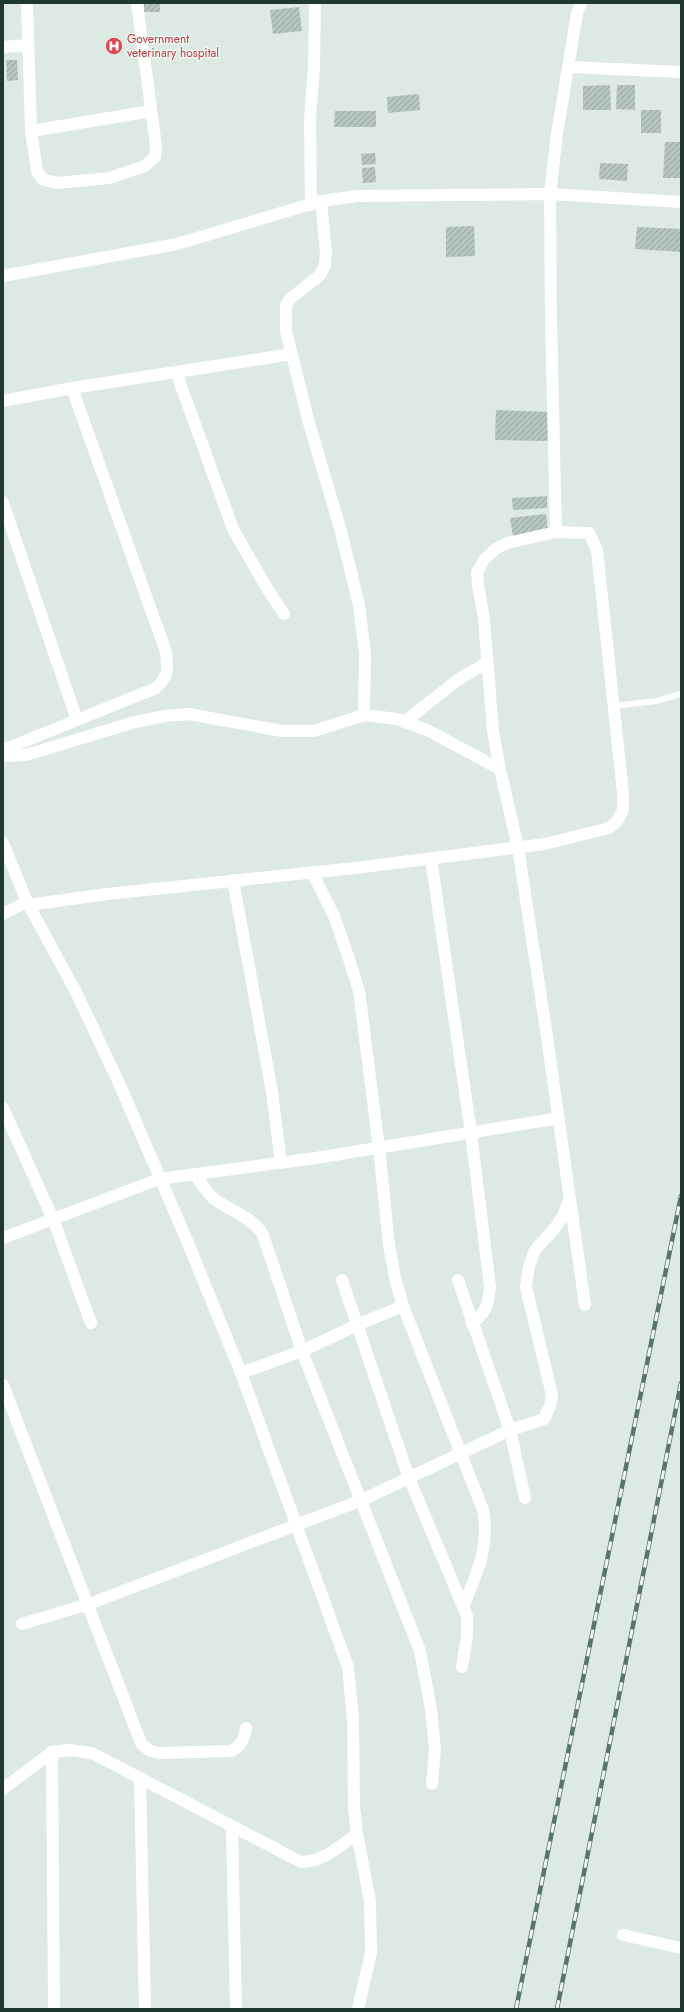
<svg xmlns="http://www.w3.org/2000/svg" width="684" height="2012" font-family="Jost,sans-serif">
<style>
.building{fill:url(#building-hatch)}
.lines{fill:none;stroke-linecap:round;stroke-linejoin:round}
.service{stroke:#fff;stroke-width:6}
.minor{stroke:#fff;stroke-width:12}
.rail-casing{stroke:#59746c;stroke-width:4.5}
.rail{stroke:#edf6f1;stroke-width:3;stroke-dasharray:9;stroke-linecap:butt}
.labels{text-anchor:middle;stroke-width:3;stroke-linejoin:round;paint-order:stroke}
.health-label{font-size:12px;fill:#be3a42;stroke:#edf6f1;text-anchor:start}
</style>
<defs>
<pattern id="building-hatch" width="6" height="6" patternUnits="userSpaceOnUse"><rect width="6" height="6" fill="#b6c6bf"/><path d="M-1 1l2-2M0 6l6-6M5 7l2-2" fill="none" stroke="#93a29c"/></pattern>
</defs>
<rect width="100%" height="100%" fill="#dde9e3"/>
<g class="building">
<rect x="144" y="3" width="16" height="9"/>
<polygon points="299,7 302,31 273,34 270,10"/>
<polygon points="6,60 17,60 18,80 7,81"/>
<polygon points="610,85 611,110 583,110 583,86"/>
<polygon points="617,85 635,85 635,110 616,109"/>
<polygon points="419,94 420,110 388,113 387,97"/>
<rect x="641" y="110" width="20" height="23"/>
<polygon points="335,111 376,111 376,127 334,127"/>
<polygon points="665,142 681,142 681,178 663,178"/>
<polygon points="375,153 376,164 362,165 361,154"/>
<polygon points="600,163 628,164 627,181 599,179"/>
<polygon points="375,167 376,182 363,183 362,168"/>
<polygon points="474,226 475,256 446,257 446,227"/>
<polygon points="637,227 681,229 681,252 635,249"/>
<polygon points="496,410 550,412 549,441 495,440"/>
<polygon points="547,496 547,508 513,510 512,498"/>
<polygon points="546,514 548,532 513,536 510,518"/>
</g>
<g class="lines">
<polyline class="service" points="614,706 656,701 681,694"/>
<g class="minor">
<polyline points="27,3 31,131 37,171 42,179 57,183 109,178 145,166 155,157 156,146 137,3"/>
<polyline points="3,47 27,45"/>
<polyline points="568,67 681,72"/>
<polyline points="31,131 151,111"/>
<polyline points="321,201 326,253 325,265 320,275 290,299 286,305 286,331 309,423 340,528 359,605 365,654 364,715"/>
<polyline points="311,205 310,119 314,68 315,3"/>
<polyline points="3,276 177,244 321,201 358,196 550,194 681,202"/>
<polyline points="176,372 233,529 265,585 284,614"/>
<polyline points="3,401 72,388 292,354"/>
<polyline points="3,503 77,720"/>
<polyline points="556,532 551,321 550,194 557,134 577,13 581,3"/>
<polyline points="404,722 459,679 487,663"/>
<path d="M3,750L156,688C169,675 168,670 166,652L72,388"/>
<polyline points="3,756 26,755 135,722 165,716 189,714 282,731 314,731 364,715 397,719 427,730 500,769 518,848 546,1030 585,1305"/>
<polyline points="3,843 27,902 76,992 119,1083 188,1243 241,1373 348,1667 353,1721 354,1807 357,1834 370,1901 371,1953 358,2009"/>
<path d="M431,859L471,1133L490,1287C488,1306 487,1311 472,1324"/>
<path d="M312,872L334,916L348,956L359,991L379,1148L389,1245L395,1278L403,1306L483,1510C490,1547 477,1573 463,1607"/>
<polyline points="233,880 272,1092 281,1163"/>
<polyline points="28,905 107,894 355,868 545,844 609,828 617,821 623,810 623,793 597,550 589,533 556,532 507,543 495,549 484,560 477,573 478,585 484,619 493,731 500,769"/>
<polyline points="3,914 27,902"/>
<polyline points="3,1108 53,1219 91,1323"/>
<path d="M196,1175C201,1184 206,1191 213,1198C229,1211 252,1216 263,1235L302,1351L420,1651L431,1709L435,1750L432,1784"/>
<polyline points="3,1238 159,1179 316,1158 559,1118"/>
<polyline points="342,1280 409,1478 467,1616 467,1636 462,1667"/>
<polyline points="458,1280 510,1430 525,1498"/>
<polyline points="241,1373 302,1351 357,1325 403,1306"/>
<path d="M3,1385L141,1743L150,1751L159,1753L232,1751C242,1745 244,1739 246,1728"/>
<polyline points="22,1624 89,1604 362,1500 510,1430 544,1419 550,1406 552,1395 526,1287 529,1266 535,1250 555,1228 563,1216 569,1200"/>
<polyline points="52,1752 54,2009"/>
<polyline points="140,1778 145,2009"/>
<path d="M3,1789L52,1752L69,1750L92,1753L301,1862C323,1862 340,1846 357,1834"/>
<polyline points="232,1827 236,2009"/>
<polyline points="623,1935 681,1948"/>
</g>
<defs>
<g id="rail">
<polyline points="516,2009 681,1196"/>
<polyline points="557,2009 681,1383"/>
</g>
</defs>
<use href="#rail" class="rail-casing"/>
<use href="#rail" class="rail"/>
</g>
<defs>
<symbol id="hospital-disc" viewBox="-11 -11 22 22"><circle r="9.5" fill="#e0444e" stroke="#edf6f1"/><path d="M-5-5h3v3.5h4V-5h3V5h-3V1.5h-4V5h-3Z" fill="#fff"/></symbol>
</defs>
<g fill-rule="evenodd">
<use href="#hospital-disc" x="104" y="36" width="20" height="20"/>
</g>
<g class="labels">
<g class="health-label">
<text x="127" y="43">Government<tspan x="127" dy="14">veterinary hospital</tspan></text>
</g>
</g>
<rect width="684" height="2012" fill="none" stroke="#1f3830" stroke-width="8"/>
</svg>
